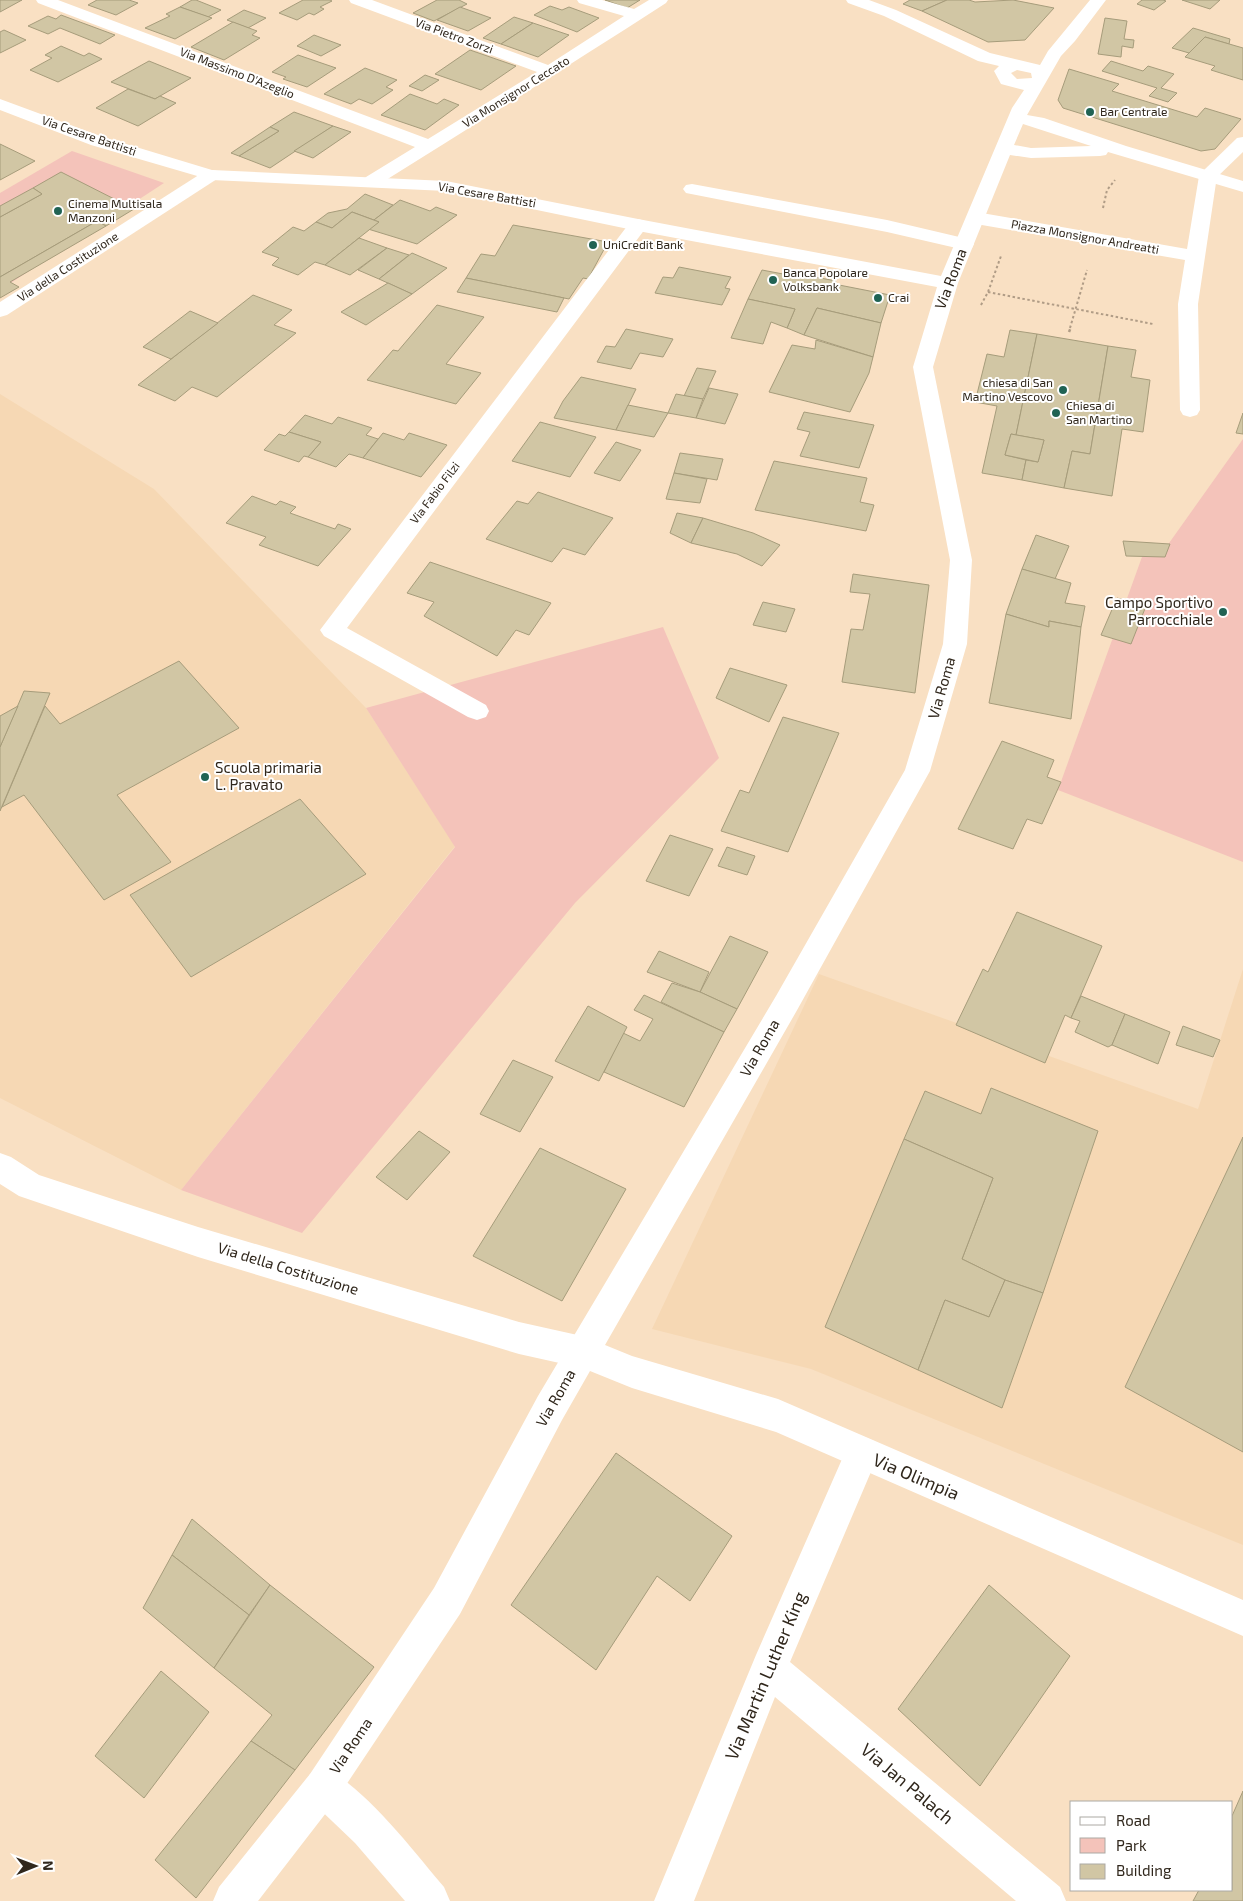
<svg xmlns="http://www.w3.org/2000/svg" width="1243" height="1901" font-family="'Exo 2',sans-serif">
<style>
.built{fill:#f6d8b4}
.green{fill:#f4c3ba}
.building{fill:#d1c6a4;stroke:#a69c7b}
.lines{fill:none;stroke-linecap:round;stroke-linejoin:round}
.path-far1{stroke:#b09c86;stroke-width:2;stroke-dasharray:2.5 2.5;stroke-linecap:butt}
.path{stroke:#b09c86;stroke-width:2.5;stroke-dasharray:3 3;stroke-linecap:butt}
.lane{fill:#fff;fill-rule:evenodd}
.street{fill:#fff;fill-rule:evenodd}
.secondary{fill:#fff;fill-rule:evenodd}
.poi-dot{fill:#206354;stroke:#fff;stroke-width:2}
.labels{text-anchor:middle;stroke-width:4;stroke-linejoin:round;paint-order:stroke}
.far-street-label{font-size:12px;fill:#30271c;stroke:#fff}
.far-poi-label{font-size:12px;fill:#30271c;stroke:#fff;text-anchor:start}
.street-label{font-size:15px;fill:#30271c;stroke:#fff}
.poi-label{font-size:15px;fill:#30271c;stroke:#fff;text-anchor:end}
.near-street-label{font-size:18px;fill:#30271c;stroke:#fff}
</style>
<rect width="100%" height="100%" fill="#f9e0c3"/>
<g class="built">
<polygon points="0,394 154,489 366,708 455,846 181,1190 0,1098"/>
<polygon points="1243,969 1243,1545 811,1369 652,1329 819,974 1198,1109"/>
</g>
<g class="green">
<polygon points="72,151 164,183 0,290 0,193"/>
<polygon points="1243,439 1243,862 1058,790 1147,543 1167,546"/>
<polygon points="663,627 719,758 575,903 302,1233 181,1190 455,847 366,708"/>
</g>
<g class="building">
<polygon points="0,0 22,0 0,12"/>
<polygon points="97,0 129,0 138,3 116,15 88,5"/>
<polygon points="192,0 196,0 221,10 208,17 180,7"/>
<polygon points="303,0 330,0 332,1 320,7 324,9 314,15 309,13 297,20 279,13"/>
<polygon points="437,0 459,0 467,4 434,21 413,13"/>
<polygon points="605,0 640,0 627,8"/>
<polygon points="910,0 947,0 922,11 903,4"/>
<polygon points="947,0 969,0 975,2 1013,0 1054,8 1025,40 988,42 922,11"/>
<polygon points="1142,0 1163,0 1166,1 1154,10 1137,4"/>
<polygon points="1182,0 1220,0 1210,9"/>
<polygon points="550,6 562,10 569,7 599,18 577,32 534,15"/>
<polygon points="180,7 212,18 175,39 145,28 170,16 166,14"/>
<polygon points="460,7 491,18 468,31 437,20"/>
<polygon points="244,10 266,18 248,28 227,20"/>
<polygon points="61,15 115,35 100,44 60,28 48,34 28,26 48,16 56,19"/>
<polygon points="514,17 533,23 501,44 483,38"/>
<polygon points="1105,18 1127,21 1124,39 1134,40 1133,48 1122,46 1121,57 1098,54"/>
<polygon points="233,22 257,31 252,35 260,38 224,60 191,47"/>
<polygon points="533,23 569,35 538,57 501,44"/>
<polygon points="1193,28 1230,39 1229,44 1205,37 1189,53 1172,48"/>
<polygon points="4,30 26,40 0,53 0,32"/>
<polygon points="314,35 341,45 321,56 297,46"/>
<polygon points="1205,37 1243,48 1243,80 1211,70 1215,66 1185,57"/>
<polygon points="61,46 84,56 89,53 102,59 58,82 30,70 52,58 45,55"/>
<polygon points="470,50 516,66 481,90 435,74"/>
<polygon points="298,55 336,68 307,87 283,79 286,77 272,72"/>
<polygon points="149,61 191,78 155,99 111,82"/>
<polygon points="1111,61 1143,71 1148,66 1174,74 1161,88 1177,93 1168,102 1149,96 1157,88 1102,71"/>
<polygon points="365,68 397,80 386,87 393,90 372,104 359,99 351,104 324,94"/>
<polygon points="1069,69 1119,84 1112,91 1197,117 1205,108 1241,119 1215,149 1201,151 1063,108 1058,100"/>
<polygon points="425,75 439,80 422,91 409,86"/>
<polygon points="128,89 155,99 160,96 176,103 138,126 96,108"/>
<polygon points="410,94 437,104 444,99 459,105 425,130 381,115"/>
<polygon points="294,112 333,126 270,168 239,156 279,131 270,127"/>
<polygon points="333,126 351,132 313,158 294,151"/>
<polygon points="270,127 279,131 239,156 231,153"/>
<polygon points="0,144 35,161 0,180"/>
<polygon points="61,172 134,209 106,226 97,221 0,277 0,217 42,194 33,188"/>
<polygon points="33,188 42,194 0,217 0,206"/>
<polygon points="365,194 393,205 374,220 352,212 332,228 316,222 328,213 347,209"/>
<polygon points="400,200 430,211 436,207 457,215 417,244 368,229 379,222 374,220"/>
<polygon points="352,212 379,222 325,265 315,262 298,275 272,265 279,258 262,252 293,227 304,231 316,222 332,228"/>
<polygon points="97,221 106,226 10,282 19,287 0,298 0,277"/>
<polygon points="513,225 608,242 588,279 583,278 569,299 466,278 481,254 495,256"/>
<polygon points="359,238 387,248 350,275 325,265"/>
<polygon points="387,248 409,255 379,279 358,270"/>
<polygon points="412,253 447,268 412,294 379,279"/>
<polygon points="679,267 731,277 725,288 730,289 722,305 655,293 663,277 673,278"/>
<polygon points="762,270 783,274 784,271 836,281 834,284 890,295 881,323 817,308 804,335 787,328 795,309 748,299"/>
<polygon points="466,278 564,298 557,312 457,292"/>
<polygon points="388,283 412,294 366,325 341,312"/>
<polygon points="253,295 292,310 274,325 296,333 217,397 192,387 175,401 138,385"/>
<polygon points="748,299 795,309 787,328 771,322 763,344 731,338"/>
<polygon points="437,305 484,317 446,364 481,373 456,404 367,380 393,350 398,351"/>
<polygon points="817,308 881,323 873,357 804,335"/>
<polygon points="190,311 218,323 171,359 143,347"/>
<polygon points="626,329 673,339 663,357 640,353 631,369 597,362 606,346 615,347"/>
<polygon points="1010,330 1037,334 1016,435 1011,434 1005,455 1026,460 1022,480 982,473 997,406 975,402 987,354 1004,357"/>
<polygon points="1037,334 1108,346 1090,454 1072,451 1064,488 1022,480 1026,460 1038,462 1044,440 1016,435"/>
<polygon points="816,340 873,357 869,373 850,412 769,392 792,345 815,349"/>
<polygon points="1108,346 1136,350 1131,377 1150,380 1143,432 1122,429 1112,496 1064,488 1072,451 1090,454"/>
<polygon points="697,368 716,371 703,399 684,396"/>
<polygon points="581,377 636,389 616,430 554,418 563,401"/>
<polygon points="709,388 738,394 725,424 696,418"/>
<polygon points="676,394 703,399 696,418 668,413"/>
<polygon points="628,405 668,413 654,437 616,430"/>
<polygon points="804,412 874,425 859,468 800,456 810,432 797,429"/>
<polygon points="1243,413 1243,434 1236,433"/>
<polygon points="305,415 332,424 338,417 372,428 366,435 378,439 363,458 349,454 336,467 308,457 321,442 289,432"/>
<polygon points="540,422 596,437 570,477 512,461"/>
<polygon points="289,432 321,442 308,457 304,456 299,462 264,450 279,434 285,436"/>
<polygon points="383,433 404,440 409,433 447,445 421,477 363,458"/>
<polygon points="1011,434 1044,440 1038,462 1005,455"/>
<polygon points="616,442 641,450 620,481 594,473"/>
<polygon points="680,453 723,459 717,480 674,473"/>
<polygon points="774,461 867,478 860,502 874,505 866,531 755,510"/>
<polygon points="674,473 707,479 700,503 666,499"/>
<polygon points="538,492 613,518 585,555 563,548 552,562 486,539 517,501 528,504"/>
<polygon points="252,496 276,505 280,501 296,507 290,513 335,529 338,524 351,529 318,566 259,545 266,537 226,523"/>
<polygon points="677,513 703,518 691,543 670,533"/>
<polygon points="703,518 753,533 780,545 762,566 737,554 691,543"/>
<polygon points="1036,535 1069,546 1055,579 1022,569"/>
<polygon points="1123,541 1170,544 1165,557 1126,556"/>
<polygon points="430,562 551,603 529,635 516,630 497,656 424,616 434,602 407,593"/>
<polygon points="1022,569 1071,583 1065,603 1085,606 1081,627 1049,621 1049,627 1006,614"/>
<polygon points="853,574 929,585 915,693 842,682 851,629 863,630 870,594 850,592"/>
<polygon points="1117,598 1146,606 1131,644 1101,635"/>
<polygon points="763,602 795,609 786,632 753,625"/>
<polygon points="1006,614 1049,627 1049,621 1081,627 1071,719 989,703"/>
<polygon points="179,661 239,728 117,795 171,862 104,900 24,795 2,807 45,706 60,724"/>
<polygon points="730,668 787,685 769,722 716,698"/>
<polygon points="24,691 50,693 0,811 0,747"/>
<polygon points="18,706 0,747 0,716"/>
<polygon points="783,717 839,733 788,852 721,831 740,790 749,793"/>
<polygon points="1002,741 1054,760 1047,777 1061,782 1042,824 1027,819 1013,849 958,829"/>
<polygon points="300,799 366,874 191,977 130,895"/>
<polygon points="670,835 713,849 689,896 646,881"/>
<polygon points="727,847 755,856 747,875 718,866"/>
<polygon points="1017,912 1102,946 1071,1018 1065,1015 1045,1063 956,1025 983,969 988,972"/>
<polygon points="730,936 768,952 737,1009 700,992"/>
<polygon points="659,951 709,972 700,992 647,972"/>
<polygon points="672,983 700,992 737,1009 724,1032 661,1002"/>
<polygon points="644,995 724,1032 684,1107 604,1072 623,1033 640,1041 653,1019 634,1010"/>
<polygon points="1081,996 1125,1014 1112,1045 1108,1047 1075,1032 1080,1021 1071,1018"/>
<polygon points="588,1006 627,1027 599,1081 555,1061"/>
<polygon points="1125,1014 1170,1032 1158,1064 1112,1045"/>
<polygon points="1183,1026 1220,1040 1213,1057 1176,1045"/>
<polygon points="513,1060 553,1077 520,1132 480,1114"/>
<polygon points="991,1088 1098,1131 1043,1293 1005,1280 962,1259 993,1178 904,1139 925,1091 981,1114"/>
<polygon points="419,1131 450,1152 407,1200 376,1177"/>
<polygon points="1243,1137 1243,1452 1125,1387"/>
<polygon points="904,1139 993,1178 962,1259 1005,1280 989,1317 945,1300 918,1370 825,1327"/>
<polygon points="540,1148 626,1189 562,1301 473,1256"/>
<polygon points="1005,1280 1043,1293 1002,1408 918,1370 945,1300 989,1317"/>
<polygon points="616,1453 732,1536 690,1601 657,1576 596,1670 511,1605"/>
<polygon points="192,1519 270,1585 249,1615 172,1555"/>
<polygon points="172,1555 249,1615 214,1668 143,1608"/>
<polygon points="270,1585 374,1667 295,1770 251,1741 272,1715 214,1668"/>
<polygon points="989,1585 1070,1656 980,1786 898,1709"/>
<polygon points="161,1671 209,1712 144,1798 95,1756"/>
<polygon points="251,1741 295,1770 196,1898 155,1860"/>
<polygon points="1243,1791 1243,1901 1193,1901 1199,1890 1232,1890 1232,1816"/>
</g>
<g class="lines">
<g class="path-far1">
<polyline points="1103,208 1107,190 1115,180"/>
<polyline points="988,292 1153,324"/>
<polyline points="981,305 988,292 1001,256"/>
<polyline points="1070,328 1087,270"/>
</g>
<polyline class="path" points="1069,332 1071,327"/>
<g class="lane">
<polygon points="1208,171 1214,172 1217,176 1198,304 1200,410 1197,415 1190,417 1183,415 1180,410 1178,304 1185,260 976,224 969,222 967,218 969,214 976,212 1187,249 1199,176 1202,172"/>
<polygon points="692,184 887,220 972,240 974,244 972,248 965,250 887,232 686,193 683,189 686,185"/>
<path d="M323,1768C364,1785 414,1852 444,1887L450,1901H405L355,1843L310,1800L304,1787L310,1774Z"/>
</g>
<g class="street">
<path d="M36,0H58L428,139L537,72L351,3L349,0H372L548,65L624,16L579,3L577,0H602L634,9L649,0H668L666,3C570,65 474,125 378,185L372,186L366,185L363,181L366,177L415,147L38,3Z"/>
<polygon points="1243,137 1243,152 1214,180 1208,181 1202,180 1199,176 1202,172 1237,138"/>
<polygon points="211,170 217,171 220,175 217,179 7,315 0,317 0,302 205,171"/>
<polygon points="638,219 645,221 647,225 645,229 347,628 486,705 489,711 486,717 477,720 468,717 324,636 320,630 631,221"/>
<polygon points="0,1153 11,1157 39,1175 198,1227 519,1322 582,1336 593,1341 598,1352 593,1363 582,1368 519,1354 198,1257 19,1196 0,1184"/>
<polygon points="862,1436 874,1441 879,1453 790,1662 1060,1887 1066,1901 1016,1901 775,1697 694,1901 654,1901 756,1655 850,1441"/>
</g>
<path class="secondary" d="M846,0H869L896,10L990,53L1040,65L1048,51L1090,0H1106L1075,41L1061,56L1027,115L1044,118L1126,146L1243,181V192L1108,152L1106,155L1100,156L1031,158L1010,155L958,283L933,367L972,560L967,644L930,771L796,1012L605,1345L632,1356L778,1399L1243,1600V1636L776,1432L632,1388L590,1371L562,1420L460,1614L336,1800L258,1901H213L219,1887L310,1774L434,1588L538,1396L776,996L905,770L943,644L950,560L913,367L937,287L638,231L446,191L211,180L91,145L0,110V99L103,137L212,170L446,181L638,219L941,276L1012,108L1024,90L1001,84L994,71L999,66L978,61L884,16L848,3ZM1017,70L1031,73L1032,78L1017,79L1011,73ZM1023,124L1091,146L1031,148L1014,145Z"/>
</g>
<g class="poi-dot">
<circle cx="1090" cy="112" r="5"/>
<circle cx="58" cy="211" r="5"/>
<circle cx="593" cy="245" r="5"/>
<circle cx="773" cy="280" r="5"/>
<circle cx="878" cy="298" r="5"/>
<circle cx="1063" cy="390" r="5"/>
<circle cx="1056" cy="413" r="5"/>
<circle cx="1223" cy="612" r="5"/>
<circle cx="205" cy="777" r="5"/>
</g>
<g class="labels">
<g class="far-street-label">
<text transform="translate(454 36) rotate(20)" y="4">Via Pietro Zorzi</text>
<text transform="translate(237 73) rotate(21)" y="4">Via Massimo D'Azeglio</text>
<text transform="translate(516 92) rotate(-32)" y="4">Via Monsignor Ceccato</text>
<text transform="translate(89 136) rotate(19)" y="4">Via Cesare Battisti</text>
<text transform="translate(487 195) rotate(10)" y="4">Via Cesare Battisti</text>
<text transform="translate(1085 237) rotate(10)" y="4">Piazza Monsignor Andreatti</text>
<text transform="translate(68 267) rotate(-33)" y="4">Via della Costituzione</text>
<text transform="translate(435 493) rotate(-53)" y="4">Via Fabio Filzi</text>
</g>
<g class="far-poi-label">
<text x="1100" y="116">Bar Centrale</text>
<text x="68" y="208">Cinema Multisala<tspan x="68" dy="14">Manzoni</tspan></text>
<text x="603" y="249">UniCredit Bank</text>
<text x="783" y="277">Banca Popolare<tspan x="783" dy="14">Volksbank</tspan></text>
<text x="888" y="302">Crai</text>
<text x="1053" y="387" text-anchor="end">chiesa di San<tspan x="1053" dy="14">Martino Vescovo</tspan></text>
<text x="1066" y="410">Chiesa di<tspan x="1066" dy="14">San Martino</tspan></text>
</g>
<g class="street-label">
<text transform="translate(951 279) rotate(-69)" y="5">Via Roma</text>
<text transform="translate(942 688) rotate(-74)" y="5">Via Roma</text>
<text transform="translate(760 1048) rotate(-60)" y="5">Via Roma</text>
<text transform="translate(288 1269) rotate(17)" y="5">Via della Costituzione</text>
<text transform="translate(556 1398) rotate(-60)" y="5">Via Roma</text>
<text transform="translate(351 1746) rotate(-56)" y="5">Via Roma</text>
</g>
<g class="poi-label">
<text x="1213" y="608">Campo Sportivo<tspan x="1213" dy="17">Parrocchiale</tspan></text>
<text x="215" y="773" text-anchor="start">Scuola primaria<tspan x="215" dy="17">L. Pravato</tspan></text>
</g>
<g class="near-street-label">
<text transform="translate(916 1477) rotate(23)" y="6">Via Olimpia</text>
<text transform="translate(766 1676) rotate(-67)" y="6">Via Martin Luther King</text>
<text transform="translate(907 1784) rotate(40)" y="6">Via Jan Palach</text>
</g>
</g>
<rect x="1070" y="1801" width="162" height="90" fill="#ffffff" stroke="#aca9a4"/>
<rect x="1080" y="1817" width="25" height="8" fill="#ffffff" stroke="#aca9a4"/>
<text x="1116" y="1826" font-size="15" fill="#30271c">Road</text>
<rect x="1080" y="1838" width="25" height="15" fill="#f4c3ba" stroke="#aca9a4"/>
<text x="1116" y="1851" font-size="15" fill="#30271c">Park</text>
<rect x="1080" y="1864" width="25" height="15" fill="#d1c6a4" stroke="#aca9a4"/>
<text x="1116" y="1876" font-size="15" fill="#30271c">Building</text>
<g transform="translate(35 1866) rotate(89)" stroke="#ffffff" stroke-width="4" paint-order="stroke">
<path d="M0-4L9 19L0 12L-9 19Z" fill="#30271c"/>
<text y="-8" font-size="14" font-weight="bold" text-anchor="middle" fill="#30271c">N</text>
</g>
</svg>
